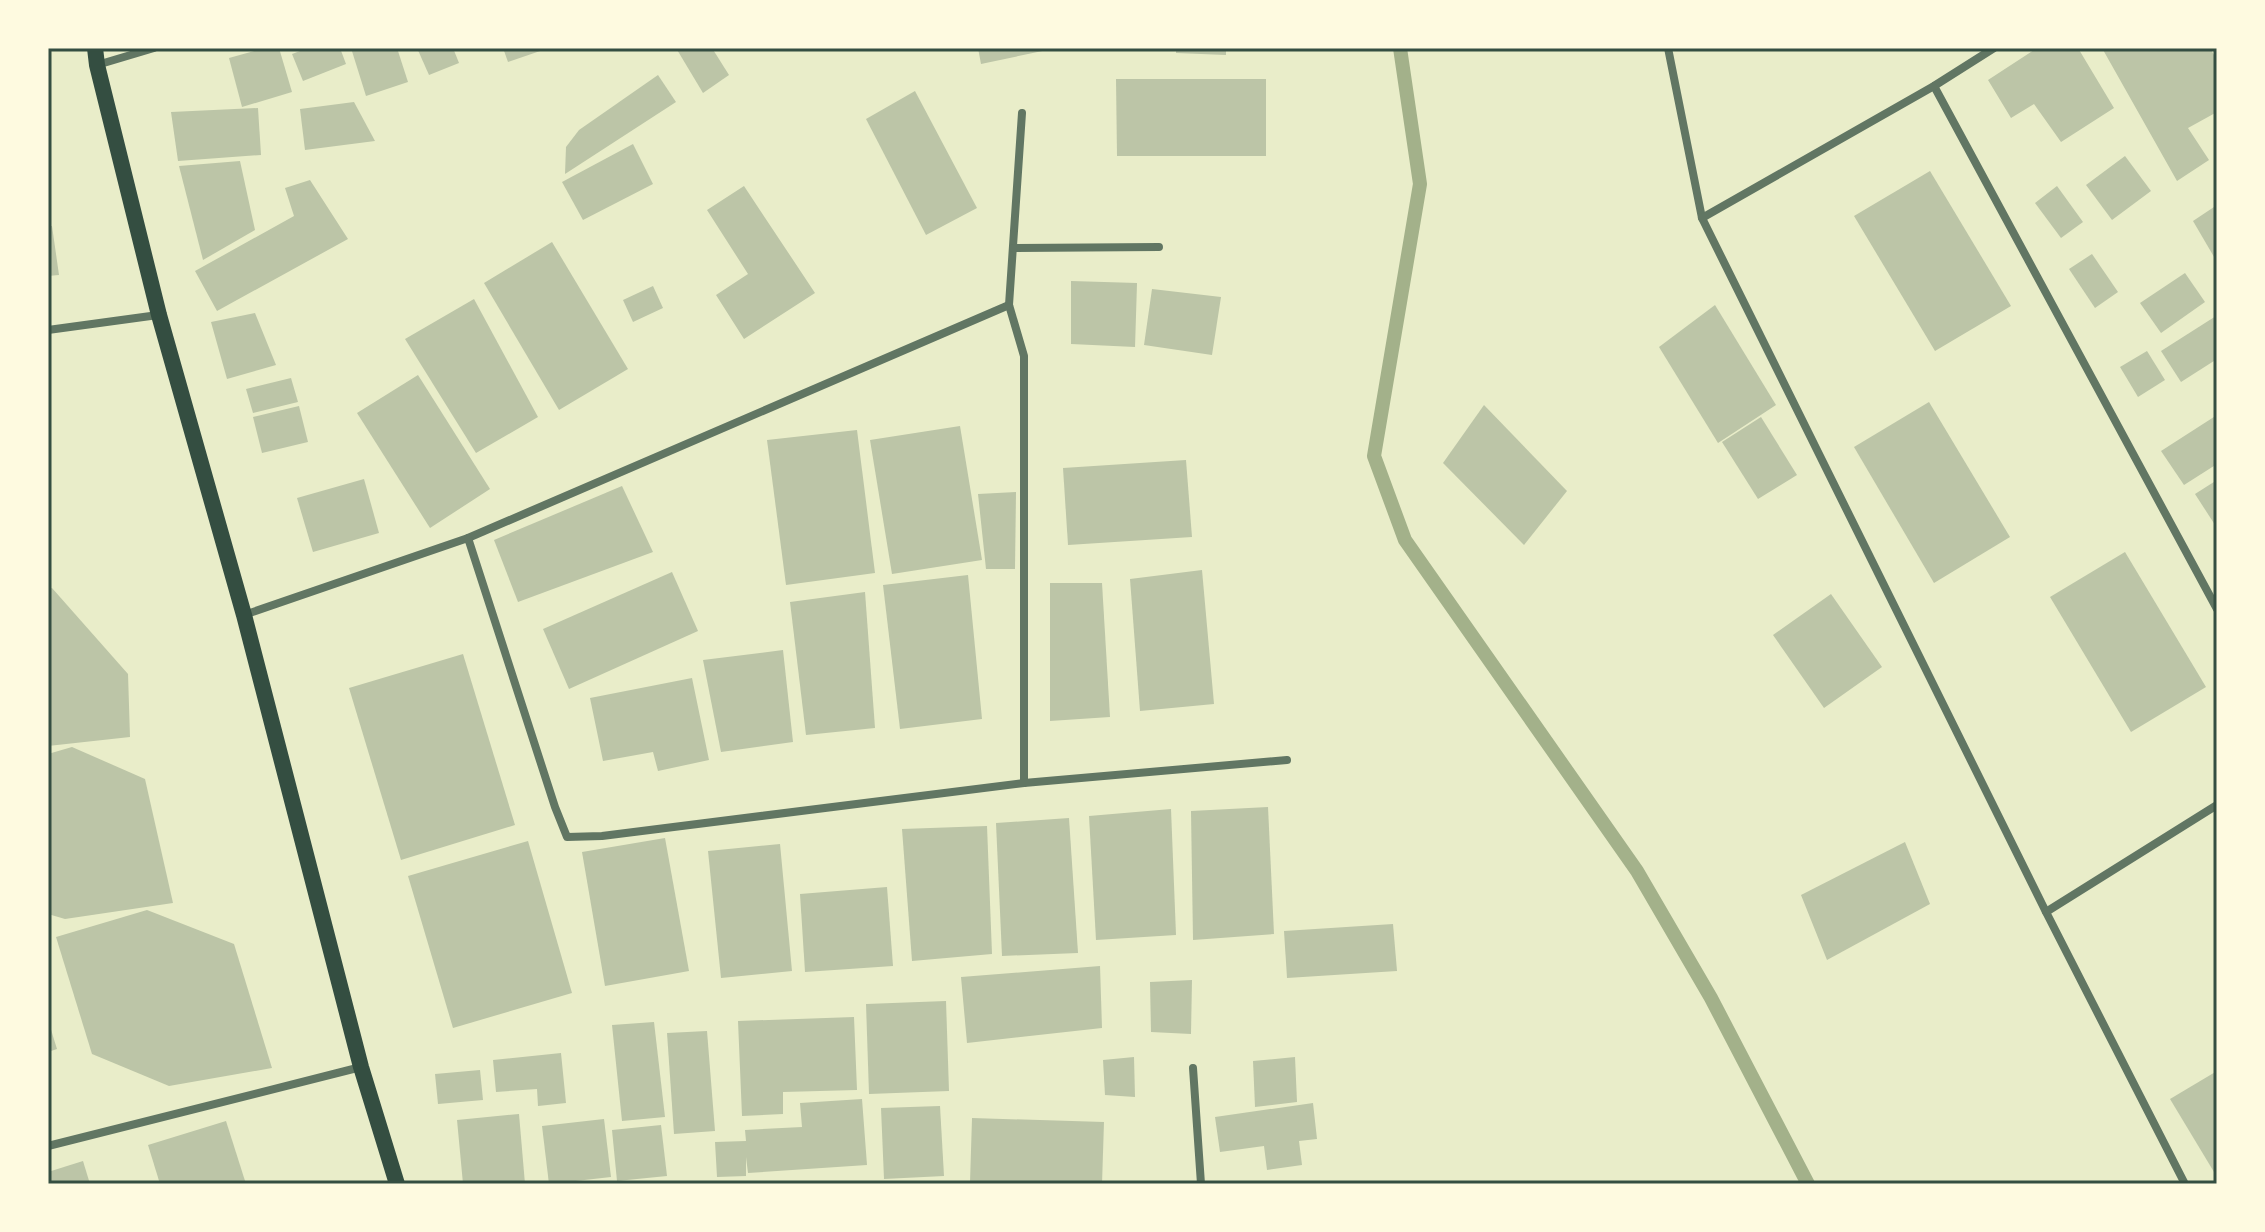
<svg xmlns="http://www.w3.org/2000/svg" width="2265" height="1232" font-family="Signika,sans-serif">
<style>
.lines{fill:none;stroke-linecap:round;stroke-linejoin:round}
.stream{stroke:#a3b18a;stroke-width:14}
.building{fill:#bcc5a7}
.minor{stroke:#617663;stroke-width:8}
.secondary{stroke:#344e41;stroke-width:16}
.neatline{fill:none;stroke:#344e41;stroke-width:3}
</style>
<rect width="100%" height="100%" fill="#e9edc9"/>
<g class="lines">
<polyline class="stream" points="1400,48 1420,184 1374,456 1405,540 1637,871 1711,998 1808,1184"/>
</g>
<g class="building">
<polygon points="265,48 279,48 292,92 242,107 229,58"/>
<polygon points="308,48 340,48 346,64 303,81 292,54"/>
<polygon points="351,48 397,48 408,82 366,96"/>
<polygon points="417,48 453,48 459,63 429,75"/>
<polygon points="503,48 546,48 546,49 508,62"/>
<polygon points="676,48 712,48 729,75 703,93"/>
<polygon points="978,48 1052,48 1052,49 981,64"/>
<polygon points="1176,48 1226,48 1226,55 1176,53"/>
<polygon points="2037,48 2078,48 2114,108 2061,142 2034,104 2011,118 1988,80"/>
<polygon points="2102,48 2210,48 2217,60 2217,112 2188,128 2209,160 2177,181"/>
<polygon points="658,75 676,102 565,174 566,147 579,130"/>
<polygon points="1116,79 1266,79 1266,156 1117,156"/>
<polygon points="915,91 977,208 926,235 866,119"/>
<polygon points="354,102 375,141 305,150 300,109"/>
<polygon points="258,108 261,155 178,161 171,112"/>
<polygon points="633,144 653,184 583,220 562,182"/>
<polygon points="2125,156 2151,191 2112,220 2086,185"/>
<polygon points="240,161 255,230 203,260 179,166"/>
<polygon points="1930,171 2011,306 1935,351 1854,216"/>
<polygon points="310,180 348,239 217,311 195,271 294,216 285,188"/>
<polygon points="744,186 815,293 744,339 716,295 748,274 707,210"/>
<polygon points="2057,186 2083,222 2061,238 2035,203"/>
<polygon points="2217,205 2217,262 2193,221"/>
<polygon points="48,226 52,226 59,275 48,276"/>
<polygon points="552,242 628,369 559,410 484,283"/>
<polygon points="2092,254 2118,292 2095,308 2069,269"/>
<polygon points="2185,273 2205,302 2161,333 2140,303"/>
<polygon points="1071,281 1137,283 1135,347 1071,344"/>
<polygon points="653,286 663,308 633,322 623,300"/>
<polygon points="1152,289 1221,297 1212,355 1144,345"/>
<polygon points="474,299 538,417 476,453 405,339"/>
<polygon points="1715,305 1776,405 1718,443 1659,347"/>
<polygon points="255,313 276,365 227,379 211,322"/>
<polygon points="2216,316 2217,359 2181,382 2161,351"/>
<polygon points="2147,351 2165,380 2138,397 2120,367"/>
<polygon points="418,375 490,489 430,528 357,413"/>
<polygon points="291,378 298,402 253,413 246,389"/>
<polygon points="1929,402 2010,537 1934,583 1854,447"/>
<polygon points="1484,405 1567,491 1524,545 1443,463"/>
<polygon points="299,406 308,442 262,453 253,417"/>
<polygon points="2217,415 2217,464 2184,485 2161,451"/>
<polygon points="1761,417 1797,475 1758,499 1722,442"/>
<polygon points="960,426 982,560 892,574 870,440"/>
<polygon points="857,430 875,573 786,585 767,440"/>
<polygon points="1186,460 1192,537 1068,545 1063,468"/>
<polygon points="364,479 379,533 313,552 297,498"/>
<polygon points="2217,480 2217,528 2195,494"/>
<polygon points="622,486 653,552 518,602 494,540"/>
<polygon points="1016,492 1015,569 986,569 978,494"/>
<polygon points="2125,552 2206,687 2131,732 2050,597"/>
<polygon points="1202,570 1214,704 1140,711 1130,579"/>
<polygon points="672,572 698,631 569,689 543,629"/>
<polygon points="968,575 982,719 900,729 883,585"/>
<polygon points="1050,583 1102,583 1110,717 1050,721"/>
<polygon points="52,588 128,674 130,737 48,746 48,589"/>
<polygon points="865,592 875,728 806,735 790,602"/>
<polygon points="1831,594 1882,667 1824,708 1773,635"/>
<polygon points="783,650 793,742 721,752 703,660"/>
<polygon points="463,654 515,825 401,860 349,688"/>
<polygon points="692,678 709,760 658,771 653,752 603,761 590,698"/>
<polygon points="72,747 145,779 173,903 65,919 48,914 48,754"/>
<polygon points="1268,807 1274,934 1193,940 1191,811"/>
<polygon points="1171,809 1176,935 1096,940 1089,816"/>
<polygon points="1069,818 1078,953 1002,956 996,823"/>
<polygon points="987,826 992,954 912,961 902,829"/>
<polygon points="665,838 689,971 605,986 582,852"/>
<polygon points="528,841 572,993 453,1028 408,876"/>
<polygon points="1905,842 1930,904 1827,960 1801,895"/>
<polygon points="780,844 792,971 721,978 708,851"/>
<polygon points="887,887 893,966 805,972 800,894"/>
<polygon points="147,910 234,944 272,1068 169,1086 92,1054 56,937"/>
<polygon points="1393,924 1397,971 1287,978 1284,931"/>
<polygon points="1100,966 1102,1028 967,1043 961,977"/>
<polygon points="1192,980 1191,1034 1151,1032 1150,982"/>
<polygon points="946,1001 949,1091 869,1094 866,1004"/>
<polygon points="854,1017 857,1090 783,1092 783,1114 742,1116 738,1021"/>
<polygon points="48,1020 57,1049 48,1052"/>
<polygon points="654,1022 665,1117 622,1121 612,1025"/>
<polygon points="707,1031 715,1131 674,1134 667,1033"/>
<polygon points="561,1053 566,1103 538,1106 537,1089 496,1092 493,1060"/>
<polygon points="1134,1057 1135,1097 1105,1095 1103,1060"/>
<polygon points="1295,1057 1297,1102 1255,1107 1253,1061"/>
<polygon points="480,1070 483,1100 438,1104 435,1074"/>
<polygon points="2217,1071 2217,1177 2170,1099"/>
<polygon points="862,1099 867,1165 748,1173 746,1157 746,1176 717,1177 715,1142 746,1141 745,1130 802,1127 800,1103"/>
<polygon points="1313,1103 1317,1139 1299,1141 1302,1165 1267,1170 1264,1146 1220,1152 1215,1117"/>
<polygon points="940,1106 944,1176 884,1179 881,1108"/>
<polygon points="519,1114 525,1184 463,1184 457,1120"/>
<polygon points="972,1118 1104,1122 1102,1184 970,1182"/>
<polygon points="604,1119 611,1177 549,1184 542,1126"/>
<polygon points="226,1121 246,1184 160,1184 148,1145"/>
<polygon points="661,1125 667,1176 617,1181 612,1130"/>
<polygon points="83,1161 90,1184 48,1184 48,1172"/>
</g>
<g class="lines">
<g class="minor">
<polyline points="1668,48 1702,218 2046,912 2185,1184"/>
<polyline points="97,65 154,48"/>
<polyline points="1934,86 2217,609"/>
<polyline points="1022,113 1009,305 1024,356 1024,783"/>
<polyline points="1702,218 1934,86 1994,48"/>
<polyline points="1013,248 1159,247"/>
<polyline points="48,330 158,315"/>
<polyline points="468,538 1009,305"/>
<polyline points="244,615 468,538 555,807 567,837 602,836 1024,783 1287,760"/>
<polyline points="2046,912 2217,805"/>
<polyline points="1193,1068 1201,1184"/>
<polyline points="48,1146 361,1067"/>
</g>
<polyline class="secondary" points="95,48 97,65 159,315 244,615 361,1067 397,1184"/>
</g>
<rect width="2265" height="1232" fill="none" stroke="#fefae0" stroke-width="100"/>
<rect x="50" y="50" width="2165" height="1132" class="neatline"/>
</svg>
